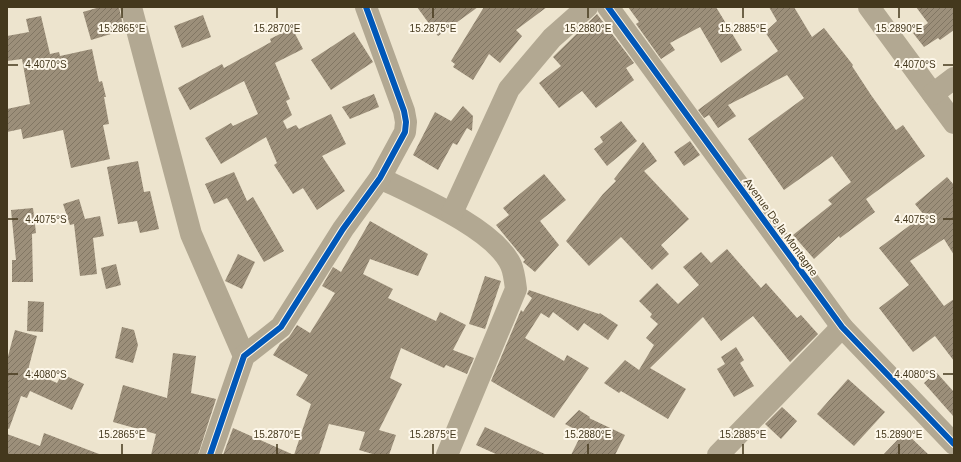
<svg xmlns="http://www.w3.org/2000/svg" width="961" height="462" font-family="Helvetica,sans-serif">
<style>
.building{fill:url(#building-hatch)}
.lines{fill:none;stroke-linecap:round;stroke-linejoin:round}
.minor{stroke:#b2a892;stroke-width:22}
.cycleway-casing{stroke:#fdf7ea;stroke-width:8}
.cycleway{stroke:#0057b8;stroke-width:6}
.ticks{fill:none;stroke:#44381d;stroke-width:1.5}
.labels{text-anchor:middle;stroke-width:4;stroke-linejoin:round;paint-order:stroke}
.street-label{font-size:11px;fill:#44381d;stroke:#fdf7ea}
.ticks-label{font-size:10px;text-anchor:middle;fill:#44381d;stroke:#fdf7ea;stroke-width:4;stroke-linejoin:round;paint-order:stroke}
</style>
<defs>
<pattern id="building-hatch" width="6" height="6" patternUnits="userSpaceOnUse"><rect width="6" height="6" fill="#9c8f7a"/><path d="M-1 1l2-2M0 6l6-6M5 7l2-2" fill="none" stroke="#817663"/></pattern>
</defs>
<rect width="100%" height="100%" fill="#ede4ce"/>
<g class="building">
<polygon points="100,7 119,7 124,30 91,40 83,12"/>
<polygon points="417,7 478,7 438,36"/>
<polygon points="484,7 547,7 516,30 522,36 500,63 489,54 473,80 453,67 455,64 451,61"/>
<polygon points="628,7 716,7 742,50 721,63 700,27 670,43 675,50 661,59 636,24 639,22"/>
<polygon points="769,7 794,7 812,37 824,28 853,65 852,66 871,95 896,130 903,125 925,156 866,199 875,212 840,238 839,236 814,259 793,235 832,204 828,200 851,182 832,156 784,190 748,139 804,98 787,75 728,105 736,116 718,128 709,115 704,118 698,110 778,51 765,32 777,21"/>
<polygon points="916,7 954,7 954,30 940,40 938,38 924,47 913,33 928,23"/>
<polygon points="597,14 634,63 626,68 634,80 596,108 582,91 559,108 539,83 561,66 553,57"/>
<polygon points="203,15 211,37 182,48 174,26"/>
<polygon points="41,16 50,54 59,52 60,56 92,49 99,82 102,81 106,97 104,97 109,124 103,125 110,159 71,168 63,130 23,139 21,129 7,132 7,109 30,104 22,59 7,61 7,36 29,32 26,19"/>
<polygon points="292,28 303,49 275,63 290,99 286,101 292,115 283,121 287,129 296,125 299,129 331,114 346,144 322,156 345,191 317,210 303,188 293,194 274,165 277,163 266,137 221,164 205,138 231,123 233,126 258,114 244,81 190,110 178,88 222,64 224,68 271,42 270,39"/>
<polygon points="354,32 373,62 331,90 311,60"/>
<polygon points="374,94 379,107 350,119 342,107"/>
<polygon points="463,106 473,116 472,131 467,128 457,145 453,143 438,170 413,155 435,112 451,121"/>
<polygon points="621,121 637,141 607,166 594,149 603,142 600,137"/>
<polygon points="690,141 700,155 684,166 674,152"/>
<polygon points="643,142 657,161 644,171 689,219 661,245 669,254 652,270 621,237 589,266 566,241 603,194 616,181 614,179"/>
<polygon points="138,161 144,192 150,191 159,229 140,233 137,221 118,224 107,167"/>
<polygon points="234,172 247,201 253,197 284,251 264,262 227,198 214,204 205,184"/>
<polygon points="544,174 566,200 540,221 559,245 535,272 523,262 525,260 496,225 509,215 503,208"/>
<polygon points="947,177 954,185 954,255 944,239 910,261 944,306 954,299 954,361 935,336 913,352 879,308 909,285 879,248 924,215 915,204"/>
<polygon points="79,199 85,219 100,216 104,236 93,238 97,274 80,276 74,224 70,225 63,204"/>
<polygon points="33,208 36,233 32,234 33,282 12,282 12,260 16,260 11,210"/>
<polygon points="370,221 428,254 418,276 370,259 363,274 393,289 388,298 436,321 440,312 466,325 453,350 474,358 467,374 446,365 444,368 401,348 390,378 402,384 379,430 396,435 389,455 376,455 359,450 365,432 329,424 319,455 223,455 233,428 294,455 311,404 296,395 308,375 273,355 280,344 289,337 297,325 310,333 335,293 322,286 333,267 341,272"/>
<polygon points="727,249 761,288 766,283 797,318 801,315 818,334 790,362 753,316 721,341 703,317 650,368 686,389 668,419 621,391 619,393 604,383 625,360 639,370 654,345 646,338 658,324 650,317 652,314 639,301 657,283 678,304 699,285 683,267 701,252 711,263"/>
<polygon points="238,254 255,262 242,289 225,281"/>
<polygon points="116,264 121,285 106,289 101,268"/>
<polygon points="485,276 501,281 485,329 469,324"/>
<polygon points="529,290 599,314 600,313 618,325 608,340 584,323 578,331 553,312 549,318 541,313 525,338 564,361 567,355 589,368 554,418 491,381 521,310 523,312 532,298 527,294"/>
<polygon points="28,301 44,302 43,332 27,331"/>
<polygon points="122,327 134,330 138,345 133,363 115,358"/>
<polygon points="15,330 37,336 28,370 57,383 62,374 84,384 72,410 30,391 27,398 21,396 9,429 7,428 7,360"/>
<polygon points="736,347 744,360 740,363 754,386 734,397 717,369 725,364 721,357"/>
<polygon points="173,353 196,356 191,393 216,399 198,455 151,455 156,434 113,422 123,385 167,398"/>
<polygon points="936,372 954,392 954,417 924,383"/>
<polygon points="848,379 885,412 854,446 817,414"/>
<polygon points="782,407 797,421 781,439 765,424"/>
<polygon points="579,410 590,417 589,418 625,435 615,455 571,455 582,433 565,424"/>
<polygon points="485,427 547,455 498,455 476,445"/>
<polygon points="905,432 929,455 883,455"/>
<polygon points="44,433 99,454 98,455 7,455 7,434 40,446"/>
</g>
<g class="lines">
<g class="minor">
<polyline points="131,7 191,234 244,356"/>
<polyline points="608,7 842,327 954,444"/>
<polyline points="869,7 954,123"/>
<polyline points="933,94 954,78"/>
<path d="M380,178C415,195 495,229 511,265C514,272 515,281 516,289L447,455"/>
<polyline points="452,213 509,89 552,38 587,7"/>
<polyline points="210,455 244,356 281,327 343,229 380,178 405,132 406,122 404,111 366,7"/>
<polyline points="718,455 842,327"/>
</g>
<defs>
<g id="cycleway">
<polyline points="608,7 842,327 954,444"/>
<polyline points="210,455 244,356 281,327 343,229 380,178 405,132 406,122 404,111 366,7"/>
</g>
</defs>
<use href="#cycleway" class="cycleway-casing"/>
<use href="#cycleway" class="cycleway"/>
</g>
<path class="ticks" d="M122,8V18M277,8V18M433,8V18M588,8V18M743,8V18M899,8V18M8,65H18M943,65H953M8,219H18M943,219H953M8,374H18M943,374H953M122,444V454M277,444V454M433,444V454M588,444V454M743,444V454M899,444V454"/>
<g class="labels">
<g class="street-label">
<text transform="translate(781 227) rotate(54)" y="4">Avenue De la Montagne</text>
</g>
</g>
<g class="ticks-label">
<text x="122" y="32">15.2865°E</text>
<text x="277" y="32">15.2870°E</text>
<text x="433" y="32">15.2875°E</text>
<text x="588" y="32">15.2880°E</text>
<text x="743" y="32">15.2885°E</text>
<text x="899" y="32">15.2890°E</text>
<text x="46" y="68">4.4070°S</text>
<text x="915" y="68">4.4070°S</text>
<text x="46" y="223">4.4075°S</text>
<text x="915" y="223">4.4075°S</text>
<text x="46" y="378">4.4080°S</text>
<text x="915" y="378">4.4080°S</text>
<text x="122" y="438">15.2865°E</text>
<text x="277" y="438">15.2870°E</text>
<text x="433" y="438">15.2875°E</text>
<text x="588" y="438">15.2880°E</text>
<text x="743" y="438">15.2885°E</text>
<text x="899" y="438">15.2890°E</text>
</g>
<rect width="961" height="462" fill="none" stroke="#44381d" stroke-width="16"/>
</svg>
